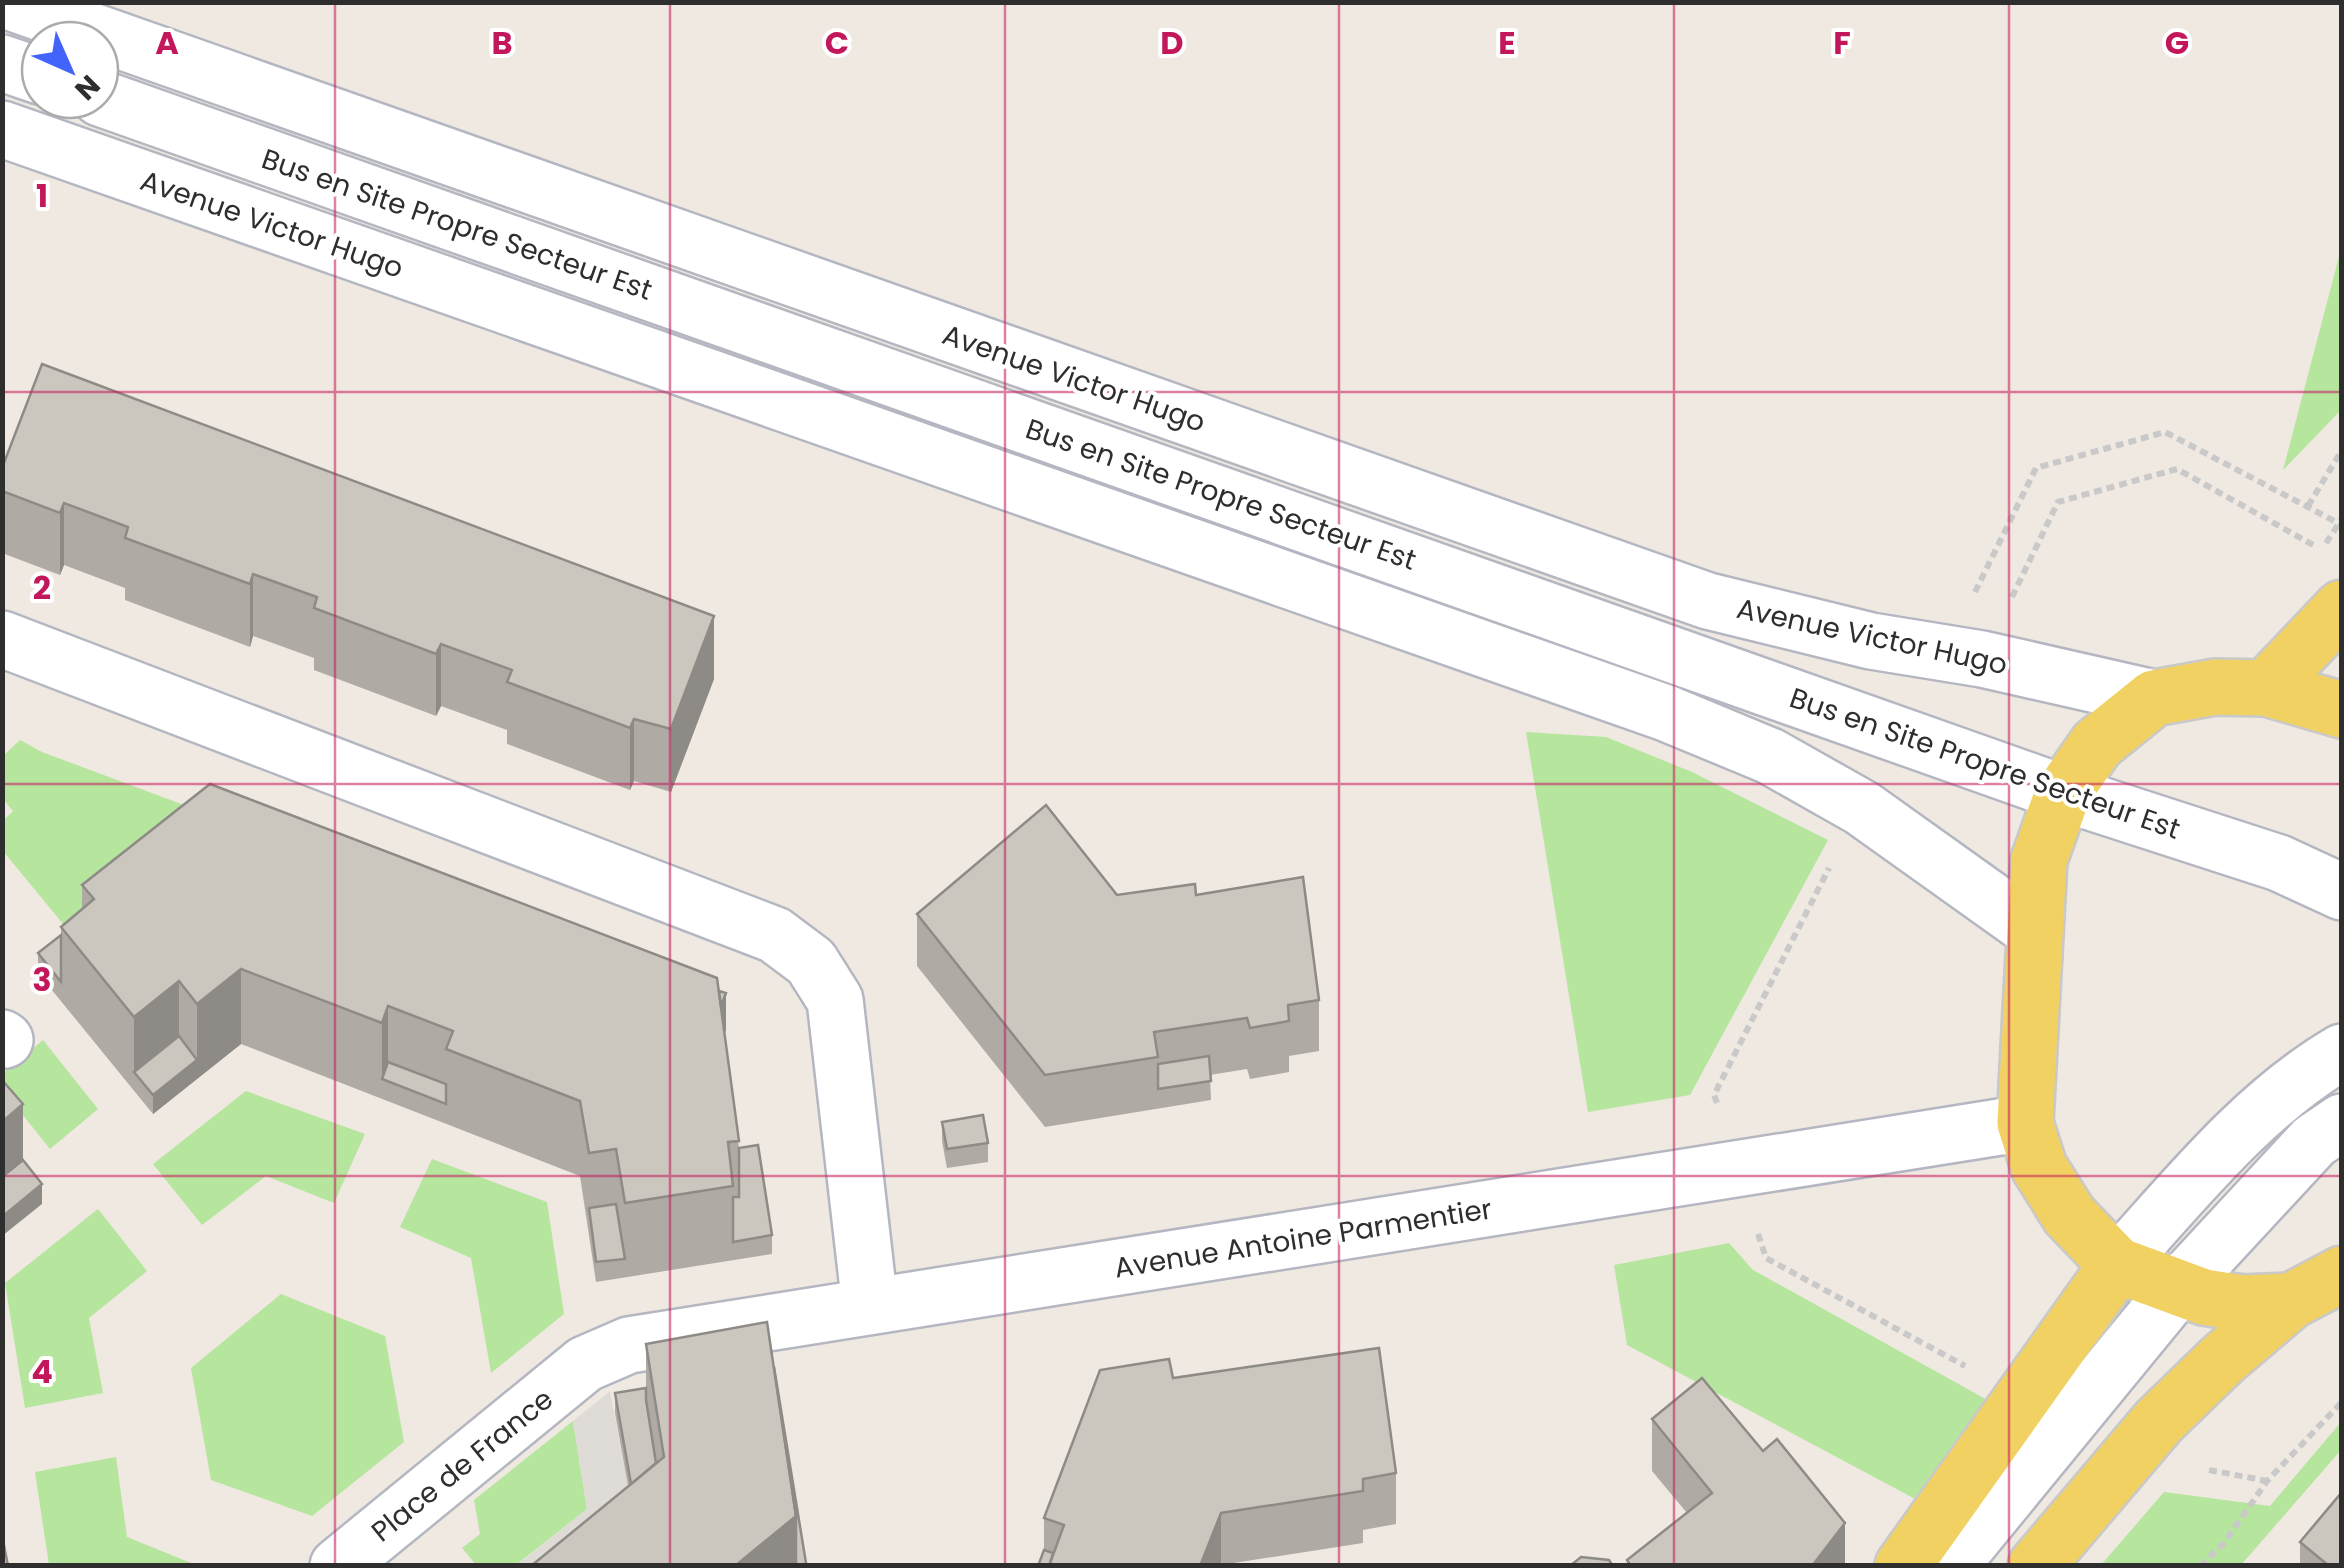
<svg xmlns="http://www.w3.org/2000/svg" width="2344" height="1568" font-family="Poppins,sans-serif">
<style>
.green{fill:#b6e59e}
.plaza{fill:#dfdcd8}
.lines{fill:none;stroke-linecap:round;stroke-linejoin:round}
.minor-casing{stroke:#b4b7c1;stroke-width:60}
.major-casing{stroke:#c9c9c9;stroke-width:60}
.path{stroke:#c9c9c9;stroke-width:6;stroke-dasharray:8 5;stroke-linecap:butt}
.minor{stroke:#fff;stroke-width:55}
.major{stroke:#f2d163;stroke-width:55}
.wall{fill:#afaba4}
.shaded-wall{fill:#8e8b86}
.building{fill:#cbc7bf;stroke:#8e8b86;stroke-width:2.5}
.grid{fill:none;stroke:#c2185b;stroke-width:2.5;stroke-opacity:0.55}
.labels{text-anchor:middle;stroke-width:8;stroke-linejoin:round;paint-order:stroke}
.street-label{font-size:28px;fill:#2e2e2e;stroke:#fff}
.grid-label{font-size:32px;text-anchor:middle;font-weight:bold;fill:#c2185b;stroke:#fff;stroke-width:8;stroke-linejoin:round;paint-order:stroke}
</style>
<rect width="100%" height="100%" fill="#efe9e1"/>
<g class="green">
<polygon points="2341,249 2341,410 2283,470"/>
<polygon points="1526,732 1606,737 1692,772 1828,840 1690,1095 1588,1112"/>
<polygon points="20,740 42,752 216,817 73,936 3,851 3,821 13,811 3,799 3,756"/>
<polygon points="43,1040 98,1109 50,1149 3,1090 3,1073"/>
<polygon points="246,1091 365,1134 334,1203 266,1176 202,1225 153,1164"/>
<polygon points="432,1159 547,1202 564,1314 491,1373 471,1258 400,1227"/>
<polygon points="98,1209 147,1271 89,1318 103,1393 25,1408 5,1283"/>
<polygon points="1729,1243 1753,1270 1991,1402 1919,1501 1627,1345 1614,1265"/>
<polygon points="281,1294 385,1336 404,1442 312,1516 211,1480 191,1368"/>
<polygon points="573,1421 587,1509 516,1565 476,1565 462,1548 480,1534 474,1500"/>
<polygon points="2341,1422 2341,1450 2241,1565 2101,1565 2164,1492 2270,1506"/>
<polygon points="116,1457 127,1537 196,1565 49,1565 35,1472"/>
</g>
<polygon class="plaza" points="610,1391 635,1522 582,1565 516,1566 587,1509 573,1421"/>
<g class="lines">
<defs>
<g id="minor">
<polyline points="10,2 1708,601 1871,641 1982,659 2154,698"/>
<polyline points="2,63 40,76"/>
<polyline points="100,98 2063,793 2279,863 2342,892"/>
<polyline points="2,129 1666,713 1770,756 1862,808 2033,930"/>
<polyline points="2,639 775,935 811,962 835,1000 870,1306"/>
<polyline points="2,1038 5,1040"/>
<path d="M2117,1265C2185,1190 2253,1104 2342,1052"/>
<polyline points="338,1566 585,1364 629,1345 2025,1123"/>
<polyline points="1950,1566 2177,1289 2314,1141 2342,1122"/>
</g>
<g id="major">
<polyline points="2266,688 2342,608"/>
<polyline points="2342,710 2266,688 2215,687 2154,698 2097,744 2063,793 2039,860 2025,1123 2039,1167 2069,1215 2117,1265 2204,1297 2242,1303 2291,1301 2342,1274"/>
<polyline points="1903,1566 2117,1265"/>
<polyline points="2036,1566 2159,1421 2223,1359 2291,1301"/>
</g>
</defs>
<use href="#minor" class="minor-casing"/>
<use href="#major" class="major-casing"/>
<g class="path">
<polyline points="2308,506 2342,450"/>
<polyline points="2326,543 2342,519"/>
<polyline points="1975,592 2036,468 2165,432 2342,525"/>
<polyline points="2012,597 2058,502 2177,469 2315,546"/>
<polyline points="1717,1103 1714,1095 1829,868"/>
<polyline points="1758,1234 1766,1258 1965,1366"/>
<polyline points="2209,1470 2267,1481"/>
<polyline points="2200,1566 2224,1543 2267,1481 2342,1402"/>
</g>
<use href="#minor" class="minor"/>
<use href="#major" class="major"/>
</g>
<g class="wall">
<polygon points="2,468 714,679 671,792 634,781 630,790 507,744 507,730 441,706 436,716 314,670 314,658 253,636 250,647 125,600 125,588 64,565 60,575 2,553"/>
<polygon points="82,885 726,1030 724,1033 739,1148 772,1235 772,1254 596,1282 580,1176 241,1044 153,1114 38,973 38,953 61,935 61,927 82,910"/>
<polygon points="1117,895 1196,895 1319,1000 1319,1051 1289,1056 1289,1072 1250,1079 1247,1069 1210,1075 1211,1100 1045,1127 917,966 917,914"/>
<polygon points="942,1122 988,1143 988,1162 947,1168 942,1141"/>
<polygon points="646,1344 806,1566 628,1486 615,1413 615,1393 646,1388"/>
<polygon points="1173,1378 1396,1473 1396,1524 1363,1530 1363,1543 1221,1565 1038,1566 1044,1550 1044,1518"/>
<polygon points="1652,1419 1845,1566 1627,1566 1627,1560 1687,1513 1652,1471"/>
<polygon points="2300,1542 2342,1566 2300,1566"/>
</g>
<g class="shaded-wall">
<polygon points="64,503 64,565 60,575 60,513"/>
<polygon points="253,574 253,636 250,647 250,584"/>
<polygon points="714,616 714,679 671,792 671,729"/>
<polygon points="441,644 441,706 436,716 436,654"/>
<polygon points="634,719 634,781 630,790 630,728"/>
<polygon points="241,969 241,1044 197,1079 197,1004"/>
<polygon points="179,981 179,1056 134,1072 134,1017"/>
<polygon points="726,993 726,1030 717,1053 717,1016"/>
<polygon points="388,1006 388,1082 382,1079 382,1023"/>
<polygon points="197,1060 197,1079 153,1114 153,1095"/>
<polygon points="23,1104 23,1180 2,1197 2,1122"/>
<polygon points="42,1184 42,1204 2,1236 2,1217"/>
<polygon points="1221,1513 1221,1566 1200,1566"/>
<polygon points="796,1516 796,1566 735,1566"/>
<polygon points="1845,1523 1845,1566 1812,1565"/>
</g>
<g class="building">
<polygon points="42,364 714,616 671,729 634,719 630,728 507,682 512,670 441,644 436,654 314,608 317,597 253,574 250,584 125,538 128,527 64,503 60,513 2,491 2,468"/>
<polygon points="210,784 717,978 739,1141 728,1142 733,1186 625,1203 616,1149 589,1153 580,1101 446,1049 453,1031 388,1006 382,1023 241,969 197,1004 179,981 134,1017 61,927 94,899 82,885"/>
<polygon points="1046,805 1117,895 1195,884 1196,895 1303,877 1319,1000 1288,1005 1289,1021 1250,1028 1247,1018 1154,1032 1158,1057 1045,1075 917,914"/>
<polygon points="61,935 61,982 38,953"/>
<polygon points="719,991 726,993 721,1006"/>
<polygon points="179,1036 197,1060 153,1095 134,1072"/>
<polygon points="1209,1056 1211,1081 1158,1089 1158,1064"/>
<polygon points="388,1062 446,1084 446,1104 382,1079"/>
<polygon points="2,1080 23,1104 2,1122"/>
<polygon points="983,1115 988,1143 947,1149 942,1122"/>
<polygon points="758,1145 772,1235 733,1242 733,1197 739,1197 739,1148"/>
<polygon points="23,1160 42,1184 2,1217 2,1177"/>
<polygon points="616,1204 625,1259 596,1262 589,1208"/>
<polygon points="767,1322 796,1516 735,1566 531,1566 664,1457 646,1344"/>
<polygon points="1379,1348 1396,1473 1363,1479 1363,1491 1221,1513 1200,1566 1049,1566 1064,1525 1044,1518 1100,1370 1169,1359 1173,1378"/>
<polygon points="774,1367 806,1563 803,1566 796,1566 796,1516"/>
<polygon points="1702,1378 1763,1451 1777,1439 1845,1523 1812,1566 1631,1566 1627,1560 1712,1493 1652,1419"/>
<polygon points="646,1388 646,1400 656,1463 631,1484 615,1393"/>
<polygon points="2342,1492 2342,1566 2329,1566 2300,1542"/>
<polygon points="2,1535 8,1566 2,1566"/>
<polygon points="1044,1550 1053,1553 1049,1566 1038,1566"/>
<polygon points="1581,1557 1609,1560 1613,1566 1570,1566"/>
</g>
<path class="grid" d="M335,2V1566M670,2V1566M1005,2V1566M1339,2V1566M1674,2V1566M2009,2V1566M2,392H2342M2,784H2342M2,1176H2342"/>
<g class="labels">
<g class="street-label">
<text transform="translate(272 224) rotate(19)" y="10">Avenue Victor Hugo</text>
<text transform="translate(457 224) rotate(19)" y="10">Bus en Site Propre Secteur Est</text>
<text transform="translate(1074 378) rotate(19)" y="10">Avenue Victor Hugo</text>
<text transform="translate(1221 494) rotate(19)" y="10">Bus en Site Propre Secteur Est</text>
<text transform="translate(1872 636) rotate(12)" y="10">Avenue Victor Hugo</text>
<text transform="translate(1985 763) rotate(19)" y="10">Bus en Site Propre Secteur Est</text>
<text transform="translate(1303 1238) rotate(-9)" y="10">Avenue Antoine Parmentier</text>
<text transform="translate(462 1465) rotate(-39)" y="10">Place de France</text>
</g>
</g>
<g class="grid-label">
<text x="167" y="54">A</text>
<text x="502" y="54">B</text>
<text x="837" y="54">C</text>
<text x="1172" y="54">D</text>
<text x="1507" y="54">E</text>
<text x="1842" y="54">F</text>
<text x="2177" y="54">G</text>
<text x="42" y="207">1</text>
<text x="42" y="599">2</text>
<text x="42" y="991">3</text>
<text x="42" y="1383">4</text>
</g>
<rect width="2344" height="1568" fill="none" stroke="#2e2e2e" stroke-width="10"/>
<g transform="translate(70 70) rotate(135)"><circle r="48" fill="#ffffff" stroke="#ababab" stroke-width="2.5"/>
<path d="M0-8L18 38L0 25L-18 38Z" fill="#4264fb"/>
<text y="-15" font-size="28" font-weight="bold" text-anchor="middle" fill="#2e2e2e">N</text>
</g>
</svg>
